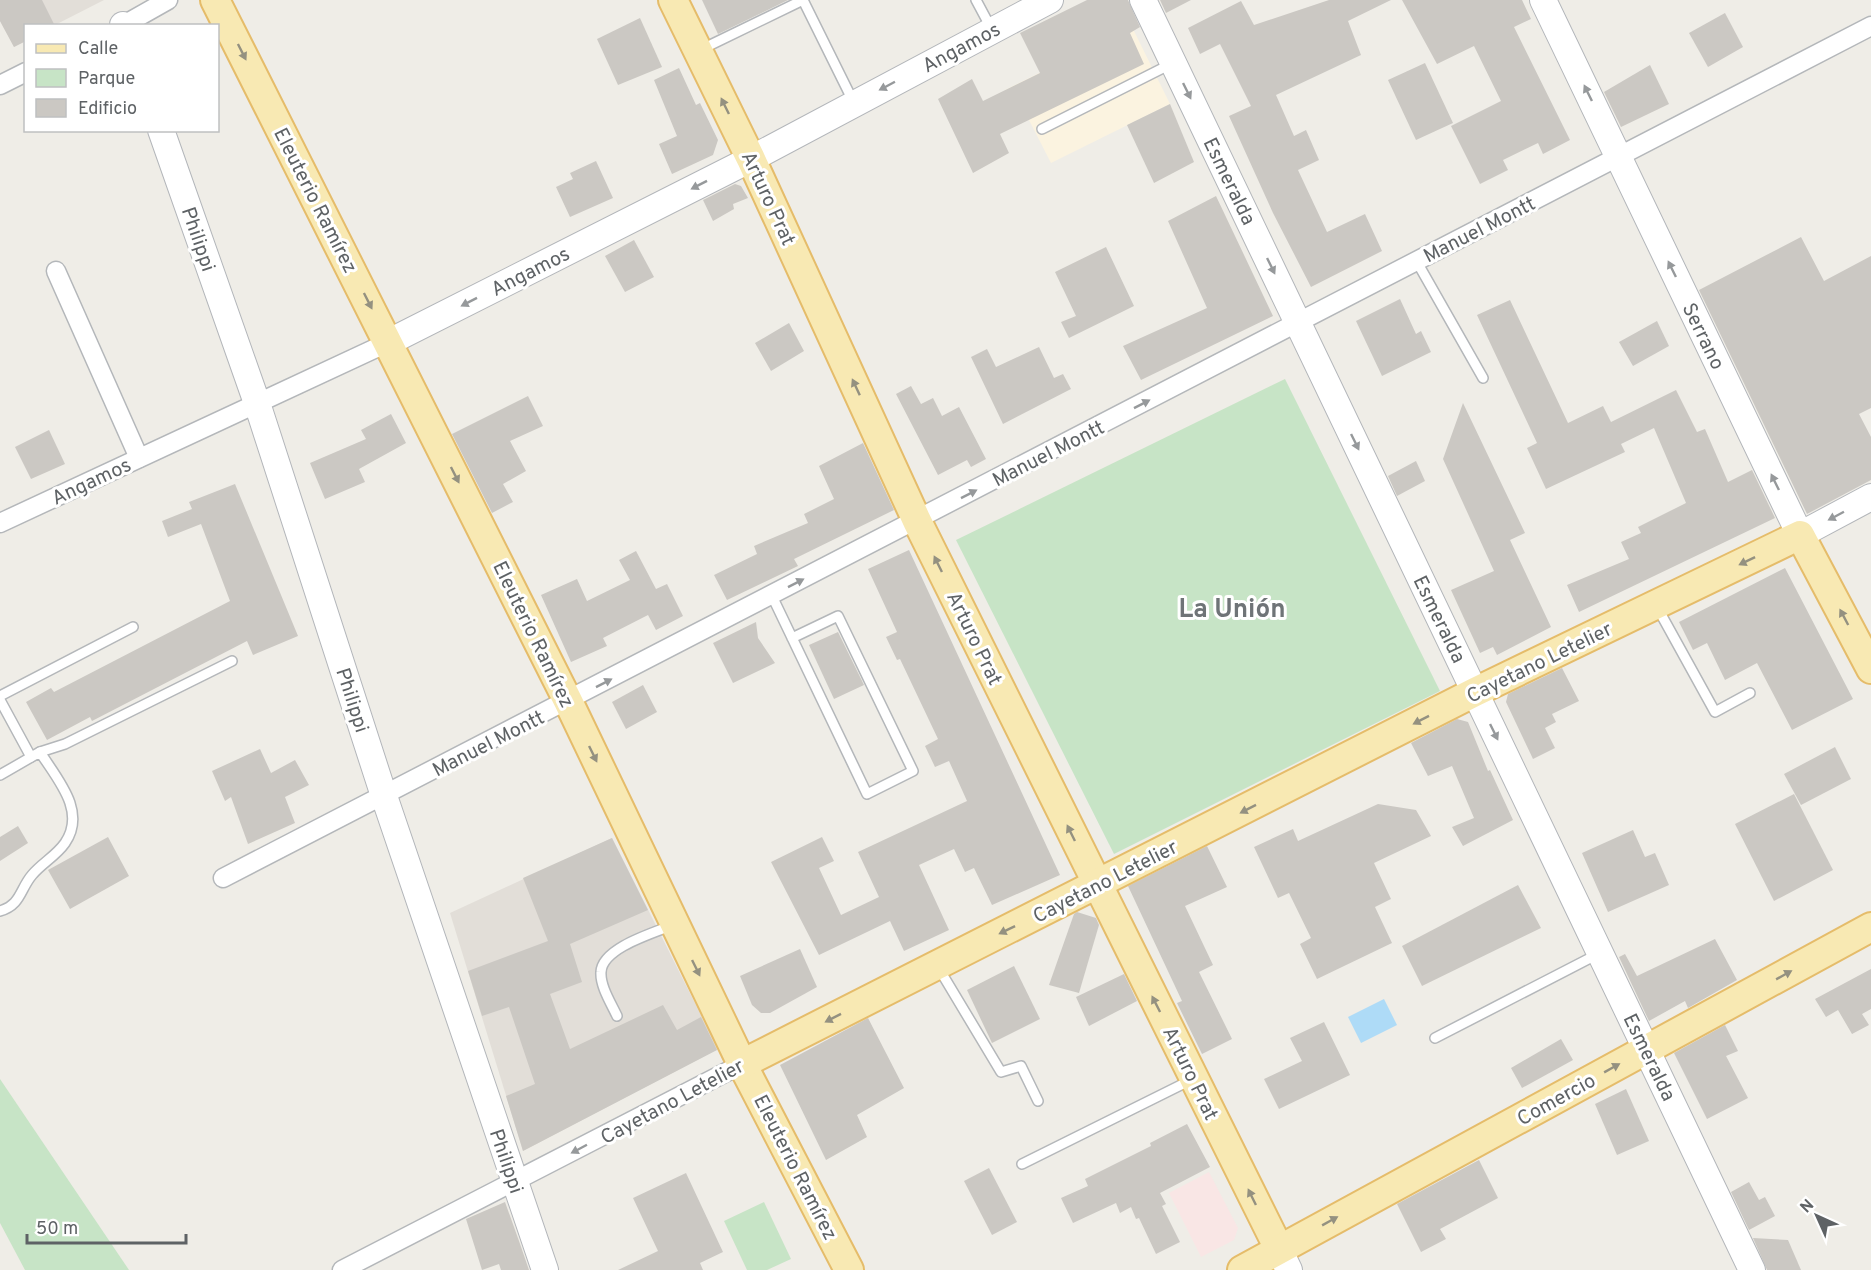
<svg xmlns="http://www.w3.org/2000/svg" width="1871" height="1270" font-family="Overpass,sans-serif">
<style>
.commercial{fill:#fbf3e0}
.education{fill:#e2ded8}
.medical{fill:#f9e6e5}
.green{fill:#c7e4c6}
.water{fill:#aedbf7}
.building{fill:#cbc8c3}
.lines{fill:none;stroke-linecap:round;stroke-linejoin:round}
.lane-casing{stroke:#b4b7ba;stroke-width:12}
.street-casing{stroke:#b4b7ba;stroke-width:21}
.secondary-casing{stroke:#b3b6ba;stroke-width:28}
.primary-casing{stroke:#e5bc6a;stroke-width:32}
.lane{stroke:#fff;stroke-width:9}
.street{stroke:#fff;stroke-width:18}
.secondary{stroke:#fff;stroke-width:26}
.primary{stroke:#f8e9b3;stroke-width:28}
.oneway{fill:#949180}
.oneway2{fill:#96999b}
.labels{text-anchor:middle;stroke-width:6;stroke-linejoin:round;paint-order:stroke}
.street-label{font-size:20px;fill:#5e6265;stroke:#fff}
.district-label{font-size:26px;font-weight:bold;fill:#6f7477;stroke:#fff}
</style>
<rect width="100%" height="100%" fill="#efede7"/>
<polygon class="commercial" points="1132,27 1170,104 1051,163 1029,120 1005,90"/>
<g class="education">
<polygon points="0,0 104,0 55,25 26,26 25,41 14,47 0,21"/>
<polygon points="612,838 718,1049 523,1151 450,913"/>
</g>
<polygon class="medical" points="1209,1172 1238,1228 1234,1240 1201,1257 1169,1193"/>
<g class="green">
<polygon points="1285,379 1440,691 1114,854 956,540"/>
<polygon points="0,1079 129,1270 25,1270 0,1223"/>
<polygon points="764,1202 791,1259 767,1270 747,1270 724,1221"/>
</g>
<polygon class="water" points="1384,999 1397,1025 1361,1043 1348,1017"/>
<g class="building">
<polygon points="0,0 42,0 55,26 26,26 26,41 14,47 0,21"/>
<polygon points="702,0 788,0 718,34"/>
<polygon points="1087,0 1128,0 1140,27 1130,33 1144,64 1000,134 1009,153 973,173 938,99 972,79 983,101 1040,73 1020,33"/>
<polygon points="1160,0 1191,0 1166,13"/>
<polygon points="1329,0 1391,0 1348,21 1361,55 1276,95 1294,136 1306,130 1319,160 1298,170 1327,232 1365,214 1382,251 1311,287 1273,213 1229,116 1251,106 1220,44 1200,54 1188,28 1241,1 1254,25"/>
<polygon points="1402,0 1522,0 1531,19 1514,27 1570,140 1543,154 1538,143 1503,160 1508,170 1480,184 1451,126 1501,101 1474,46 1437,64"/>
<polygon points="1725,13 1743,47 1708,67 1689,33"/>
<polygon points="640,18 662,67 618,85 597,39"/>
<polygon points="1425,63 1453,123 1416,140 1388,80"/>
<polygon points="1650,65 1669,104 1621,127 1604,92"/>
<polygon points="679,68 696,105 700,103 718,140 713,155 672,174 659,144 677,136 654,80"/>
<polygon points="1170,104 1194,162 1154,183 1127,125"/>
<polygon points="596,161 613,198 570,217 556,187 573,179 570,173"/>
<polygon points="735,184 741,186 748,198 733,204 734,209 713,221 703,200"/>
<polygon points="1216,196 1273,316 1141,380 1123,346 1207,308 1168,221"/>
<polygon points="1801,237 1824,281 1871,256 1871,408 1859,414 1871,437 1871,480 1807,514 1699,290"/>
<polygon points="634,240 654,277 625,292 605,256"/>
<polygon points="1106,247 1134,306 1069,338 1061,322 1076,316 1055,272"/>
<polygon points="1400,299 1416,334 1421,331 1431,352 1382,376 1356,321"/>
<polygon points="1510,300 1568,423 1603,406 1611,422 1676,390 1697,432 1705,429 1728,482 1752,470 1775,518 1579,612 1567,585 1629,559 1621,542 1641,533 1638,527 1686,503 1654,428 1621,444 1625,452 1546,489 1527,448 1537,443 1477,315"/>
<polygon points="1657,321 1669,346 1633,366 1619,342"/>
<polygon points="789,323 804,351 771,371 755,343"/>
<polygon points="1039,347 1054,378 1063,374 1071,389 1003,424 971,357 987,349 996,367"/>
<polygon points="911,386 921,404 933,398 942,416 959,407 986,459 971,467 967,460 938,475 896,394"/>
<polygon points="528,396 543,426 510,441 526,471 503,484 513,502 492,513 452,434"/>
<polygon points="1463,403 1525,533 1510,540 1551,627 1497,655 1493,647 1480,653 1451,590 1494,571 1443,459"/>
<polygon points="391,414 406,443 359,469 365,482 325,499 310,463 366,439 361,430"/>
<polygon points="49,430 65,464 31,479 15,447"/>
<polygon points="863,443 894,510 794,559 798,566 727,600 714,575 757,554 754,546 808,523 804,514 834,499 819,466"/>
<polygon points="1416,461 1425,481 1397,496 1388,476"/>
<polygon points="235,484 298,636 253,655 247,641 92,721 90,717 47,740 26,702 51,688 54,692 230,601 201,524 168,537 162,521 192,509 189,502"/>
<polygon points="909,550 1060,875 992,905 974,868 965,872 954,849 919,865 949,930 904,951 890,921 819,955 771,862 822,837 834,861 819,868 841,915 879,897 858,852 967,801 949,761 935,767 925,746 938,739 900,659 897,660 886,637 897,632 868,569"/>
<polygon points="636,551 656,589 667,584 683,616 656,630 648,615 603,638 607,646 571,662 541,595 577,579 587,601 630,580 619,560"/>
<polygon points="1785,568 1853,699 1792,730 1757,663 1725,680 1707,643 1693,650 1679,622"/>
<polygon points="756,622 758,638 775,663 733,683 713,643"/>
<polygon points="838,632 864,685 834,699 809,645"/>
<polygon points="1562,668 1579,701 1552,714 1556,722 1545,728 1555,748 1533,759 1506,702 1508,694"/>
<polygon points="643,685 657,712 626,729 612,702"/>
<polygon points="1457,719 1468,722 1488,771 1490,770 1513,820 1463,846 1452,827 1474,818 1452,766 1428,776 1411,743"/>
<polygon points="1835,747 1851,779 1801,805 1784,774"/>
<polygon points="260,749 271,773 295,760 309,785 285,797 295,823 248,844 231,797 225,801 212,771"/>
<polygon points="1794,794 1833,870 1774,901 1735,824"/>
<polygon points="1378,804 1416,810 1431,836 1374,863 1391,899 1375,907 1392,943 1317,979 1300,944 1311,938 1289,893 1278,898 1254,847 1293,829 1298,841"/>
<polygon points="18,826 28,843 0,861 0,837"/>
<polygon points="1633,830 1645,857 1655,853 1669,885 1608,912 1582,853"/>
<polygon points="108,837 129,876 70,909 48,870"/>
<polygon points="612,838 648,910 570,944 582,982 550,994 570,1049 663,1005 677,1030 701,1017 717,1050 523,1151 506,1096 535,1084 509,1007 482,1016 468,971 548,941 523,878"/>
<polygon points="1207,846 1227,887 1185,906 1213,965 1199,972 1232,1039 1202,1054 1177,1003 1182,1001 1128,886"/>
<polygon points="1518,885 1541,928 1422,986 1402,946"/>
<polygon points="1077,912 1096,918 1099,925 1079,993 1049,985 1074,914"/>
<polygon points="1715,939 1737,980 1688,1008 1685,1001 1649,1021 1619,957 1625,954 1637,976"/>
<polygon points="800,949 817,987 770,1013 761,1013 752,1005 740,976"/>
<polygon points="1014,966 1040,1019 992,1043 967,990"/>
<polygon points="1871,969 1871,1009 1862,1014 1869,1025 1852,1034 1838,1010 1826,1017 1815,999"/>
<polygon points="1124,974 1137,1001 1089,1026 1076,997"/>
<polygon points="868,1018 904,1088 857,1115 867,1137 826,1160 780,1065"/>
<polygon points="1324,1022 1350,1075 1279,1109 1264,1079 1302,1061 1290,1038"/>
<polygon points="1725,1025 1738,1051 1726,1056 1748,1098 1707,1119 1674,1053"/>
<polygon points="1561,1039 1573,1060 1522,1088 1511,1068"/>
<polygon points="1626,1089 1649,1141 1617,1155 1595,1104"/>
<polygon points="1187,1124 1210,1167 1160,1193 1166,1204 1162,1206 1180,1242 1156,1254 1139,1218 1136,1219 1131,1207 1120,1213 1116,1203 1073,1223 1061,1198 1088,1186 1085,1179 1151,1146 1150,1143"/>
<polygon points="1479,1160 1498,1198 1440,1229 1446,1239 1421,1252 1397,1204"/>
<polygon points="989,1168 1017,1222 992,1235 964,1181"/>
<polygon points="686,1173 723,1252 700,1263 703,1270 618,1270 658,1251 633,1198"/>
<polygon points="1749,1182 1759,1200 1765,1197 1775,1216 1749,1230 1731,1192"/>
<polygon points="505,1202 519,1241 529,1270 501,1270 499,1264 482,1270 466,1219"/>
<polygon points="1753,1238 1788,1240 1801,1270 1767,1270"/>
</g>
<g class="lines">
<defs>
<g id="lane">
<polyline points="976,0 991,28"/>
<polyline points="700,50 803,0 854,103"/>
<polyline points="1042,129 1171,64"/>
<polyline points="1417,262 1483,378"/>
<polyline points="772,596 867,794 913,771 838,616 792,638"/>
<polyline points="1657,607 1715,712 1750,693"/>
<polyline points="0,696 133,627"/>
<polyline points="0,700 31,757"/>
<polyline points="40,752 65,744 232,661"/>
<path d="M0,775L40,752C57,779 87,811 65,843C56,856 42,863 32,875C20,889 21,905 0,911"/>
<polyline points="938,967 1001,1072 1021,1066 1038,1101"/>
<path d="M617,1016C611,1003 600,986 601,972C602,948 653,933 673,925"/>
<polyline points="1435,1038 1598,954"/>
<polyline points="1022,1164 1191,1080"/>
</g>
<g id="street">
<polyline points="122,26 168,0"/>
<polyline points="0,85 26,72"/>
<polyline points="56,271 139,458"/>
<polyline points="0,523 389,342"/>
<polyline points="223,878 1871,26"/>
<polyline points="342,1270 742,1064"/>
</g>
<g id="secondary">
<polyline points="1143,0 1752,1270"/>
<polyline points="1543,0 1800,535 1871,497"/>
<polyline points="123,25 123,26"/>
<polyline points="161,130 257,403 384,796 545,1270"/>
<polyline points="389,342 751,159 1050,0"/>
<polyline points="1279,1249 1289,1270"/>
</g>
<g id="primary">
<polyline points="215,0 568,701 742,1064 849,1270"/>
<polyline points="673,0 751,159 917,521 1279,1249"/>
<polyline points="742,1064 1475,692 1800,535 1871,669"/>
<polyline points="1242,1270 1871,927"/>
</g>
</defs>
<use href="#lane" class="lane-casing"/>
<use href="#street" class="street-casing"/>
<use href="#secondary" class="secondary-casing"/>
<use href="#primary" class="primary-casing"/>
<use href="#lane" class="lane"/>
<use href="#street" class="street"/>
<use href="#secondary" class="secondary"/>
<use href="#primary" class="primary"/>
</g>
<defs><path id="oneway-solid" d="M-6-.8H1V-3.2L6.5 0L1 3.2V.8H-6Z" transform="scale(1.5)"/></defs>
<g class="oneway">
<use href="#oneway-solid" transform="translate(242 52) rotate(63)"/>
<use href="#oneway-solid" transform="translate(725 106) rotate(-116)"/>
<use href="#oneway-solid" transform="translate(368 301) rotate(63)"/>
<use href="#oneway-solid" transform="translate(856 387) rotate(-115)"/>
<use href="#oneway-solid" transform="translate(455 475) rotate(63)"/>
<use href="#oneway-solid" transform="translate(1747 561) rotate(154)"/>
<use href="#oneway-solid" transform="translate(938 564) rotate(-116)"/>
<use href="#oneway-solid" transform="translate(1844 617) rotate(-118)"/>
<use href="#oneway-solid" transform="translate(1421 720) rotate(153)"/>
<use href="#oneway-solid" transform="translate(593 754) rotate(64)"/>
<use href="#oneway-solid" transform="translate(1248 809) rotate(153)"/>
<use href="#oneway-solid" transform="translate(1071 833) rotate(-116)"/>
<use href="#oneway-solid" transform="translate(1007 930) rotate(154)"/>
<use href="#oneway-solid" transform="translate(696 968) rotate(64)"/>
<use href="#oneway-solid" transform="translate(1784 975) rotate(-29)"/>
<use href="#oneway-solid" transform="translate(1156 1004) rotate(-117)"/>
<use href="#oneway-solid" transform="translate(833 1018) rotate(153)"/>
<use href="#oneway-solid" transform="translate(1612 1068) rotate(-29)"/>
<use href="#oneway-solid" transform="translate(1252 1197) rotate(-116)"/>
<use href="#oneway-solid" transform="translate(1330 1221) rotate(-29)"/>
</g>
<g class="oneway2">
<use href="#oneway-solid" transform="translate(887 86) rotate(152)"/>
<use href="#oneway-solid" transform="translate(1187 91) rotate(64)"/>
<use href="#oneway-solid" transform="translate(1588 93) rotate(-116)"/>
<use href="#oneway-solid" transform="translate(699 185) rotate(153)"/>
<use href="#oneway-solid" transform="translate(1271 266) rotate(64)"/>
<use href="#oneway-solid" transform="translate(1672 269) rotate(-116)"/>
<use href="#oneway-solid" transform="translate(469 302) rotate(153)"/>
<use href="#oneway-solid" transform="translate(1142 404) rotate(-27)"/>
<use href="#oneway-solid" transform="translate(1355 442) rotate(64)"/>
<use href="#oneway-solid" transform="translate(1775 482) rotate(-116)"/>
<use href="#oneway-solid" transform="translate(969 494) rotate(-27)"/>
<use href="#oneway-solid" transform="translate(1836 516) rotate(152)"/>
<use href="#oneway-solid" transform="translate(796 583) rotate(-27)"/>
<use href="#oneway-solid" transform="translate(604 683) rotate(-27)"/>
<use href="#oneway-solid" transform="translate(1494 732) rotate(64)"/>
<use href="#oneway-solid" transform="translate(579 1149) rotate(152)"/>
</g>
<g class="labels">
<g class="street-label">
<text transform="translate(961 47) rotate(-28)" y="7">Angamos</text>
<text transform="translate(1230 181) rotate(64)" y="7">Esmeralda</text>
<text transform="translate(769 198) rotate(65)" y="7">Arturo Prat</text>
<text transform="translate(316 200) rotate(63)" y="7">Eleuterio Ramírez</text>
<text transform="translate(1479 229) rotate(-27)" y="7">Manuel Montt</text>
<text transform="translate(199 239) rotate(71)" y="7">Philippi</text>
<text transform="translate(530 271) rotate(-27)" y="7">Angamos</text>
<text transform="translate(1704 336) rotate(64)" y="7">Serrano</text>
<text transform="translate(1048 453) rotate(-27)" y="7">Manuel Montt</text>
<text transform="translate(91 481) rotate(-25)" y="7">Angamos</text>
<text transform="translate(1440 619) rotate(64)" y="7">Esmeralda</text>
<text transform="translate(534 634) rotate(64)" y="7">Eleuterio Ramírez</text>
<text transform="translate(975 638) rotate(64)" y="7">Arturo Prat</text>
<text transform="translate(1539 662) rotate(-26)" y="7">Cayetano Letelier</text>
<text transform="translate(353 700) rotate(72)" y="7">Philippi</text>
<text transform="translate(488 743) rotate(-27)" y="7">Manuel Montt</text>
<text transform="translate(1105 881) rotate(-27)" y="7">Cayetano Letelier</text>
<text transform="translate(1650 1057) rotate(64)" y="7">Esmeralda</text>
<text transform="translate(1191 1073) rotate(64)" y="7">Arturo Prat</text>
<text transform="translate(1556 1099) rotate(-29)" y="7">Comercio</text>
<text transform="translate(672 1101) rotate(-28)" y="7">Cayetano Letelier</text>
<text transform="translate(507 1161) rotate(71)" y="7">Philippi</text>
<text transform="translate(796 1167) rotate(63)" y="7">Eleuterio Ramírez</text>
</g>
<g class="district-label">
<text x="1232" y="617">La Unión</text>
</g>
</g>
<rect x="24" y="24" width="195" height="108" fill="#ffffff" stroke="#bfc0c1" stroke-width="1.5"/>
<rect x="36" y="44" width="30" height="9" fill="#f8e9b3" stroke="#bfc0c1" stroke-width="1.5"/>
<text x="78" y="54" font-size="18" fill="#5e6265">Calle</text>
<rect x="36" y="69" width="30" height="18" fill="#c7e4c6" stroke="#bfc0c1" stroke-width="1.5"/>
<text x="78" y="84" font-size="18" fill="#5e6265">Parque</text>
<rect x="36" y="99" width="30" height="18" fill="#cbc8c3" stroke="#bfc0c1" stroke-width="1.5"/>
<text x="78" y="114" font-size="18" fill="#5e6265">Edificio</text>
<g transform="translate(1817 1216) rotate(315)" stroke="#ffffff" stroke-width="4.5" paint-order="stroke">
<path d="M0-4.5L10 22L0 15L-10 22Z" fill="#5e6265"/>
<text y="-9" font-size="16" font-weight="bold" text-anchor="middle" fill="#5e6265">N</text>
</g>
<path d="M27 1234v9h159v-9" fill="none" stroke="#5e6265" stroke-width="3"/>
<text x="36" y="1234" font-size="18" fill="#5e6265" stroke="#ffffff" stroke-width="4.5" paint-order="stroke">50 m</text>
</svg>
